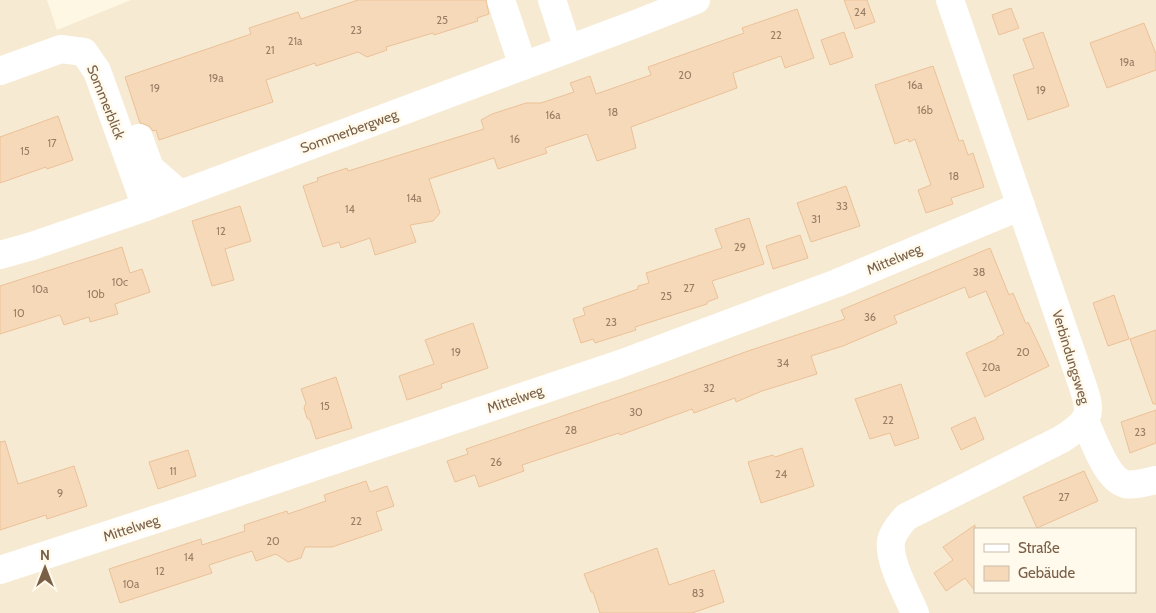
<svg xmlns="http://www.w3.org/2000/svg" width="1156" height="613" font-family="Cabin,sans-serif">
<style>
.residential{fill:#f7ead2;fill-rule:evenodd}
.building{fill:#f6d9b9;stroke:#ebc198}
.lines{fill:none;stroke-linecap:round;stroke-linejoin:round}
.minor{stroke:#fff;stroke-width:28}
.labels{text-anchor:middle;stroke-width:5;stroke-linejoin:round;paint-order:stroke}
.number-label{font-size:11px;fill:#997e64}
.street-label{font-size:14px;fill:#7a5f47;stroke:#fffaec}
</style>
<rect width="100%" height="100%" fill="#fef7e4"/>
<path class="residential" d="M0,0H47L57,30L131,0H1156V613H0ZM975,529H1135V592H975Z"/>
<g class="building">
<polygon points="358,0 486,0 489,14 477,18 478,21 434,35 433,33 386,47 387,50 367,57 358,52 316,66 315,63 266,80 273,102 159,140 156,130 153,131 149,126 140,123 125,77 251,34 249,28 298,12 301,19"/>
<polygon points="844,0 867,0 875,22 855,29"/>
<polygon points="1011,8 1019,28 999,35 992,15"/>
<polygon points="797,9 814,58 785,68 781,56 733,73 737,88 631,127 636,148 597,161 587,134 545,148 547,153 498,169 494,158 429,179 440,213 433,221 410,225 416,242 375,255 370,238 341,248 339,242 323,247 303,186 318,181 317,178 347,168 348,171 484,129 481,120 492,114 526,103 541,103 574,92 570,83 590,76 596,94 651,75 648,67 744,33 742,28"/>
<polygon points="1144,23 1156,54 1156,70 1107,88 1090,43"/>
<polygon points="844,32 853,57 830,65 821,40"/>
<polygon points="1043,32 1069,106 1028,120 1013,75 1034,68 1023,39"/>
<polygon points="933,66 959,141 963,140 968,155 973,153 984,187 951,198 953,204 926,213 918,190 931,185 915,139 909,142 908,139 895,144 875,85"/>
<polygon points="58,116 73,160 47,169 46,167 0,183 0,137"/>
<polygon points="846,186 860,226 811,242 797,203"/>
<polygon points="240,206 251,241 225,249 234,280 212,286 192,221"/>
<polygon points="749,218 764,264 712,281 718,298 707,302 707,304 635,327 636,330 595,343 593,339 581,343 573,319 585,315 583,308 638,289 638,286 649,283 646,273 722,248 715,229"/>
<polygon points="800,235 808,258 773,269 766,246"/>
<polygon points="122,247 130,273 142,269 150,292 115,304 118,314 90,322 89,317 64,325 60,315 0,334 0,286"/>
<polygon points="990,248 1009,295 1013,293 1026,324 1028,322 1049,366 985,397 966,353 997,339 997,337 1004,334 986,291 969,298 965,287 894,316 897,323 843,346 811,356 817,374 762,391 736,402 735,398 694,413 692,409 620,435 619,433 522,465 524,471 479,487 475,475 455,482 447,461 468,454 466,449 668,380 748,351 845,319 841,310"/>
<polygon points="1114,295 1129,339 1108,346 1093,303"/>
<polygon points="473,323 488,368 441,384 442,388 407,400 399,376 434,364 425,340"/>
<polygon points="1156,330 1156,404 1153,404 1130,339"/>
<polygon points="336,377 352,428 316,439 310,420 307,418 304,408 306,403 301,389"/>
<polygon points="901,384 919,438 895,446 890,433 870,439 855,399"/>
<polygon points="1156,410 1156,443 1130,453 1121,422"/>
<polygon points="975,417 984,439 961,450 951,428"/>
<polygon points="5,441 18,484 74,466 87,506 47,519 46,515 0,530 0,442"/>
<polygon points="802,448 814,486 761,503 748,462 773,455 775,457"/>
<polygon points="188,450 196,476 158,489 149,462"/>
<polygon points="1084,471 1098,501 1037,528 1023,497"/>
<polygon points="366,481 370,492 387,486 394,506 376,512 382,530 332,547 305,547 301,558 288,562 276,554 256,561 252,551 209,565 212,573 120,603 109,569 201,539 202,545 245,531 244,525 287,511 288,514 326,501 324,495"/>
<polygon points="975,525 975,591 965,578 946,591 934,573 953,560 943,547"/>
<polygon points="657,548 669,585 714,570 724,602 692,613 600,613 593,592 591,592 584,574"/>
</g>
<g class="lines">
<g class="minor">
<polyline points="501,0 523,66"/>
<polyline points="552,0 568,49"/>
<polyline points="0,71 61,49 84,52 97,71 146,207"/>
<polyline points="139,138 150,168 180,194"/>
<polyline points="0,255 32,246 146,207 638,23 696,0"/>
<path d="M1085,421C1093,438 1106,479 1125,484C1134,486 1147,482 1156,480"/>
<polyline points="0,570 209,502 620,364 837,283 1021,206"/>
<path d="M915,613C907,594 888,561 891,541C893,532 900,524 906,517L1060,440C1097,417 1091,411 1078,372L950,0"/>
</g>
</g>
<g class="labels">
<g class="number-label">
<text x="860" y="16">24</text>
<text x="442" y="24">25</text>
<text x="356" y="34">23</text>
<text x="776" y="39">22</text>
<text x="295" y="45">21a</text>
<text x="270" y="54">21</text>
<text x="1127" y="66">19a</text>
<text x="685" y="79">20</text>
<text x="216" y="82">19a</text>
<text x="915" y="89">16a</text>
<text x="155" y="92">19</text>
<text x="1041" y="94">19</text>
<text x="925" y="114">16b</text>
<text x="613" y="116">18</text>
<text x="553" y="119">16a</text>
<text x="515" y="143">16</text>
<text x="52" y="147">17</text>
<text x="25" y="155">15</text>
<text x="954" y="180">18</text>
<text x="414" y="202">14a</text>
<text x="842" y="210">33</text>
<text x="350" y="213">14</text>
<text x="816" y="223">31</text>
<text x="221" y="235">12</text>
<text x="740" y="251">29</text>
<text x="979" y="276">38</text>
<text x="120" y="286">10c</text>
<text x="689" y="292">27</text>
<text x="40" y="293">10a</text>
<text x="96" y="298">10b</text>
<text x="666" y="300">25</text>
<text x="19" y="317">10</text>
<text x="870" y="321">36</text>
<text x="611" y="326">23</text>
<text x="456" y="356">19</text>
<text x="1023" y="356">20</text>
<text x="783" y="367">34</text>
<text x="991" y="371">20a</text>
<text x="709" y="392">32</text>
<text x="325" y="410">15</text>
<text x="636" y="416">30</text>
<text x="888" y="424">22</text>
<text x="571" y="434">28</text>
<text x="1140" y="436">23</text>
<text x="496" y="466">26</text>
<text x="173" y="475">11</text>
<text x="781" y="478">24</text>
<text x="60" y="497">9</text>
<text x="1064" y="501">27</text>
<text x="356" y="525">22</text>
<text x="273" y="545">20</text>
<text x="189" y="561">14</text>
<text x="160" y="575">12</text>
<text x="131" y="588">10a</text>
<text x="698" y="597">83</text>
</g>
<g class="street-label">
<text transform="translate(106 102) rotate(68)" y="5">Sommerblick</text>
<text transform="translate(349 131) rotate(-20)" y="5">Sommerbergweg</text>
<text transform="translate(894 259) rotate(-23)" y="5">Mittelweg</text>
<text transform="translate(1071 357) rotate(73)" y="5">Verbindungsweg</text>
<text transform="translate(515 399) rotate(-19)" y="5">Mittelweg</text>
<text transform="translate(131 528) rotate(-18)" y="5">Mittelweg</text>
</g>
</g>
<rect x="974" y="528" width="162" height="65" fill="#fffaec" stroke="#cabcaa"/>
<rect x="984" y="544" width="25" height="8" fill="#ffffff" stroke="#cabcaa"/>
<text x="1018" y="553" font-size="15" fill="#7a5f47">Straße</text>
<rect x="984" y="566" width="25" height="15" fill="#f6d9b9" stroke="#cabcaa"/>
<text x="1018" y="578" font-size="15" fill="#7a5f47">Gebäude</text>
<g transform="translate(45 568)" stroke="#fffaec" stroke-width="4" paint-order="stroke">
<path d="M0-4L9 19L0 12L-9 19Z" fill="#7a5f47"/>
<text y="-8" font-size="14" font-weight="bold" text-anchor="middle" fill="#7a5f47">N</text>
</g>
</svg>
